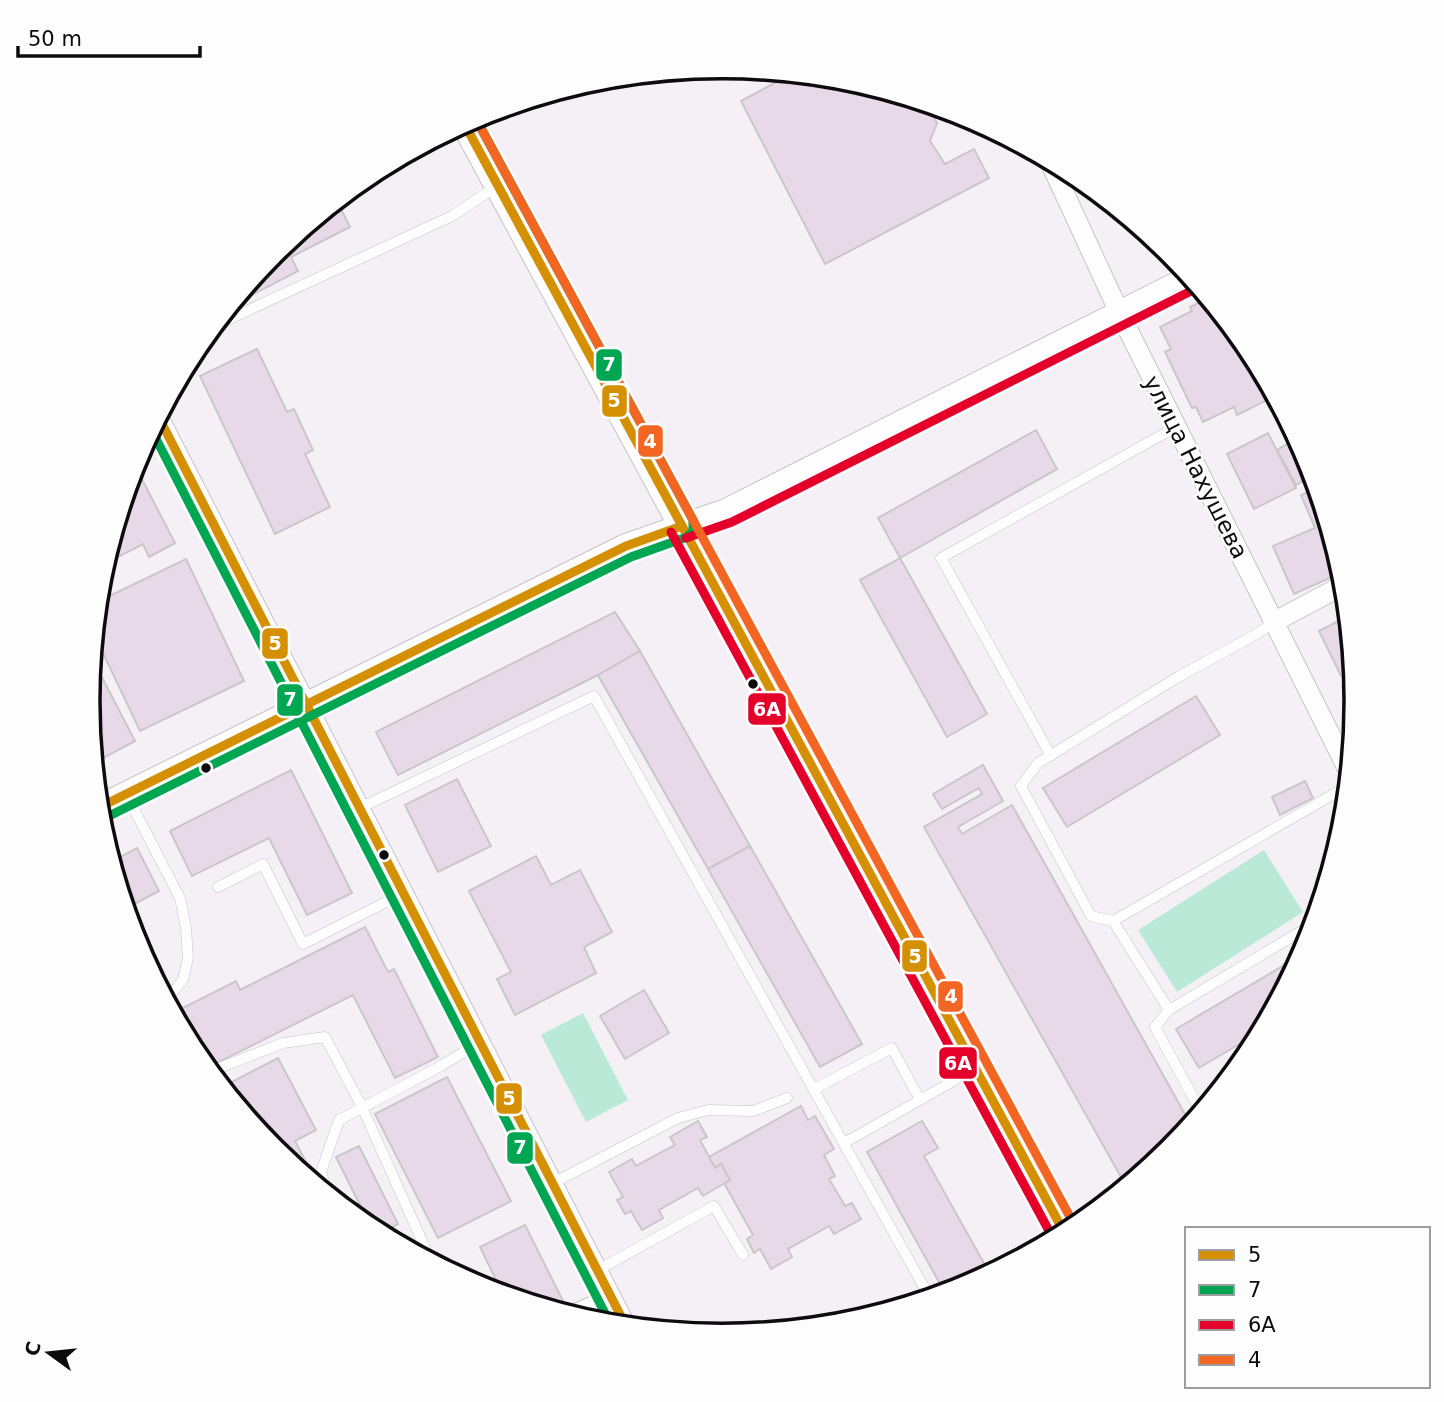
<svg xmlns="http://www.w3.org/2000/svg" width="1444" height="1402" font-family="'DejaVu Sans',sans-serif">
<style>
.grass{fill:#baead7}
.building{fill:#e8d9e9;stroke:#cac7cb;stroke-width:2}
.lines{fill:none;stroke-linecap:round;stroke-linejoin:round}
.service-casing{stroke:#c7c4c9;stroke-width:11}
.minor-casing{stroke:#c7c4c9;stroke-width:21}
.tertiary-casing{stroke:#c7c4c9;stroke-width:26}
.secondary-casing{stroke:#c7c4c9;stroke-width:28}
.service{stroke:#fdfdfe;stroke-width:10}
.minor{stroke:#fdfdfe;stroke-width:19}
.tertiary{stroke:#fdfdfe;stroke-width:24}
.secondary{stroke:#fdfdfe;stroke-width:26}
.bus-1-casing{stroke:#fdfdfd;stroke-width:14}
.bus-2-casing{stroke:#fdfdfd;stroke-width:14}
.bus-3-casing{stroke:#fdfdfd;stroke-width:14}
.bus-4-casing{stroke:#fdfdfd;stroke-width:14}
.bus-1{stroke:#d48f02;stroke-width:9}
.bus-2{stroke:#00a651;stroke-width:9}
.bus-3{stroke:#e4002b;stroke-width:9}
.bus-4{stroke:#f26522;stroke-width:9}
.bus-dot{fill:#0e0b0f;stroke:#fdfdfd;stroke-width:2.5}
.labels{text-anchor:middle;stroke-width:5;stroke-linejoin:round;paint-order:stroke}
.street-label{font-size:23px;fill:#0e0b0f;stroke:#fdfdfd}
.rim{fill:none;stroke:#0e0b0f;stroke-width:3.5}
.line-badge{stroke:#fdfdfd;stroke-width:2.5}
.badge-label{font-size:19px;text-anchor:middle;font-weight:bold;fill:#fff}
</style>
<rect width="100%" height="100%" fill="#f4f0f6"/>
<g class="grass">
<polygon points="1264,850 1303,912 1177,992 1138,930"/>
<polygon points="583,1013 628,1100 586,1122 541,1035"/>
</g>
<g class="building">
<polygon points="793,73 846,79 926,103 937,123 930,141 945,164 974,149 989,178 825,264 741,101"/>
<polygon points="353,187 358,195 339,205 350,227 291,257 298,271 252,295 247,285 274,252"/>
<polygon points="1208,298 1250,349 1275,396 1237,415 1234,407 1203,422 1196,407 1192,408 1165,352 1171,349 1160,327 1192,311 1190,307"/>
<polygon points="257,349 287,412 294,409 313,450 305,454 330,507 275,534 200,376"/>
<polygon points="1036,430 1057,469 900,558 878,518"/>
<polygon points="1268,433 1296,488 1254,509 1227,454"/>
<polygon points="1297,438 1308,459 1313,475 1296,485 1277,450"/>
<polygon points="134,464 175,543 149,557 143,544 118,557 110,542"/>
<polygon points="1317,488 1343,572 1294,594 1273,546 1315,528 1301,495"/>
<polygon points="900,558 987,714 947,737 860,580"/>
<polygon points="186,559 244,681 140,731 94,634 97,602"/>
<polygon points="615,612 640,651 598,675 398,775 376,732"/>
<polygon points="1348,616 1353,670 1341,676 1319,631"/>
<polygon points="640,651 750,846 708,869 598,675"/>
<polygon points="92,658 135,741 94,763 88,701"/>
<polygon points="1354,681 1356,701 1355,713 1342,687"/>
<polygon points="1196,696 1220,735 1067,827 1043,788"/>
<polygon points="983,765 1003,801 958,827 962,834 1012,805 1191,1125 1170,1150 1126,1186 924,827 982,794 979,788 942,809 933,794"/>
<polygon points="291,770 352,893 307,915 269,838 192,876 170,831"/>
<polygon points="457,779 491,846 438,872 405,805"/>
<polygon points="1305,781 1313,798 1280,815 1272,797"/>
<polygon points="750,846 862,1044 820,1067 708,869"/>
<polygon points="137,848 159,891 125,909 111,862"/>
<polygon points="536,856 551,885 580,870 612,932 584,947 596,973 515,1015 497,979 511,972 469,891"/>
<polygon points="365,927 388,972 394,969 438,1057 395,1078 353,995 207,1068 194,1053 173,1013 236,981 240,990"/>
<polygon points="1303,954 1261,1031 1199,1068 1176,1029"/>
<polygon points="644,990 669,1033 625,1059 600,1016"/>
<polygon points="278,1058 316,1130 295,1141 308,1166 299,1171 273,1149 222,1087"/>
<polygon points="447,1077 511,1201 438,1238 375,1114"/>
<polygon points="801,1106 808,1120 815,1116 834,1149 824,1155 835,1176 829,1179 845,1206 852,1203 861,1219 834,1234 829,1226 788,1249 792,1257 771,1269 760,1249 754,1253 747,1239 753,1235 724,1183 730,1180 721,1164 715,1168 709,1157"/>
<polygon points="698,1121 707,1137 700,1140 715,1168 721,1164 730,1180 703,1196 698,1188 659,1210 663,1218 642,1230 631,1211 625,1214 617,1200 623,1197 609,1172 632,1159 636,1166 675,1145 670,1137"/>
<polygon points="922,1121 938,1148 924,1156 990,1274 964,1287 945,1293 867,1152"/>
<polygon points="359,1146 398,1224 379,1234 356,1218 364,1213 336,1157"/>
<polygon points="525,1225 566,1307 557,1311 491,1291 499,1286 480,1247"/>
</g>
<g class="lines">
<defs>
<g id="service">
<polyline points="212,327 452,216 497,186"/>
<polyline points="103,566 109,577"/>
<polyline points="1274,622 1255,635 1178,677 1038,763 1021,786 1091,916 1113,921 1348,786"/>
<polyline points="1051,756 941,558 1176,427"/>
<polyline points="126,794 180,898 186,928 188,958 183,980 166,1000"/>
<polyline points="360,808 594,696 930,1298"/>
<polyline points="218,887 263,864 303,944 404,893"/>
<polyline points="1113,921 1169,1010"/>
<polyline points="214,1070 283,1043 325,1037 362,1107 427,1252"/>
<polyline points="814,1089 892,1048 920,1100 974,1069"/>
<polyline points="1201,1112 1155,1027 1169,1010 1315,923"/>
<polyline points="844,1143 920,1100"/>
<polyline points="553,1183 678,1118 708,1110 753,1111 787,1098"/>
<polyline points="328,1195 321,1172 339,1120 441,1066 480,1042"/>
<polyline points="598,1270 714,1206 743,1255"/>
</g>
<g id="minor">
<polyline points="1049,160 1120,314 1349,772"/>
<polyline points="158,416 626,1326"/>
<polyline points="1274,622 1345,584"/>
<polyline points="572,1315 612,1298"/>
</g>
<polyline id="tertiary" points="98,808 626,546 726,511 1191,277"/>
<polyline id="secondary" points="464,123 1065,1234"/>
</defs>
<use href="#service" class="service-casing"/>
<use href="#minor" class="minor-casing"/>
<use href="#tertiary" class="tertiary-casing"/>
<use href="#secondary" class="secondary-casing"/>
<use href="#service" class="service"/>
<use href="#minor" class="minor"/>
<use href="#tertiary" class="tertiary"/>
<use href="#secondary" class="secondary"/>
<defs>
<g id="bus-1">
<polyline points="464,123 1065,1234"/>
<polyline points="158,416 626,1326"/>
<polyline points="98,808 626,546 682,526"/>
</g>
<g id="bus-2">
<polyline points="151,429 611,1325"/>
<polyline points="103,819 631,557 687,537 693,531 693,520 475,117"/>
</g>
<g id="bus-3">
<polyline points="671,532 1054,1240"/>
<polyline points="686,538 732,522 1197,288"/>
</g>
<polyline id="bus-4" points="475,117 1076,1228"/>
</defs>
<use href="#bus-1" class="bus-1-casing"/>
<use href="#bus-2" class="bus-2-casing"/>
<use href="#bus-3" class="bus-3-casing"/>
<use href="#bus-4" class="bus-4-casing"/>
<use href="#bus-1" class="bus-1"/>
<use href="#bus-2" class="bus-2"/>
<use href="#bus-3" class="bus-3"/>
<use href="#bus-4" class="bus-4"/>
</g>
<g class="bus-dot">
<circle cx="753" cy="684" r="6"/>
<circle cx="206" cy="768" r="6"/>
<circle cx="384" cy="855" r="6"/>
</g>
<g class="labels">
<g class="street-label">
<text transform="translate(1196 467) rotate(63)" y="8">улица Нахушева</text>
</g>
</g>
<path d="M0 0H1444V1402H0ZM100 701a622 622 0 1 1 1244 0a622 622 0 1 1-1244 0Z" fill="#fdfdfd" fill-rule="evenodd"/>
<path class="rim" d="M100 701a622 622 0 1 1 1244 0a622 622 0 1 1-1244 0Z"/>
<g class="line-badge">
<rect x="595" y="348" width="28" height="34" rx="7" fill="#00a651"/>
<rect x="601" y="384" width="27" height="34" rx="7" fill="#d48f02"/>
<rect x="637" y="424" width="27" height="34" rx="7" fill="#f26522"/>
<rect x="261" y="627" width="28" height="33" rx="7" fill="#d48f02"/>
<rect x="276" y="683" width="28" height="34" rx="7" fill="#00a651"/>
<rect x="747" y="692" width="40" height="34" rx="7" fill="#e4002b"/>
<rect x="901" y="939" width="27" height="34" rx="7" fill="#d48f02"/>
<rect x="937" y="980" width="27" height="33" rx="7" fill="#f26522"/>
<rect x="938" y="1046" width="40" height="34" rx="7" fill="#e4002b"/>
<rect x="495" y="1082" width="28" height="33" rx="7" fill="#d48f02"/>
<rect x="506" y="1131" width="28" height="34" rx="7" fill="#00a651"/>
</g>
<g class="badge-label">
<text x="609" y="371">7</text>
<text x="614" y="407">5</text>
<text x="650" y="448">4</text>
<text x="275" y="650">5</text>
<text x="290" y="706">7</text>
<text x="767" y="716">6А</text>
<text x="915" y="963">5</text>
<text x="951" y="1003">4</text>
<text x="958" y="1070">6А</text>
<text x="509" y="1105">5</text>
<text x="520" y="1154">7</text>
</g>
<rect x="1185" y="1227" width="245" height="161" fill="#fdfdfd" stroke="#9d9c9e" stroke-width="2"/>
<rect x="1199" y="1250" width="35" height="10" fill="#d48f02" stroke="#9d9c9e" stroke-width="2"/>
<text x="1248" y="1262" font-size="21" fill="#0e0b0f">5</text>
<rect x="1199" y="1285" width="35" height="10" fill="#00a651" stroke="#9d9c9e" stroke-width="2"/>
<text x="1248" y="1297" font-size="21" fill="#0e0b0f">7</text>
<rect x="1199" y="1320" width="35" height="10" fill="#e4002b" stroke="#9d9c9e" stroke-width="2"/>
<text x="1248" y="1332" font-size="21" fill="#0e0b0f">6А</text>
<rect x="1199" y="1355" width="35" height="10" fill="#f26522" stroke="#9d9c9e" stroke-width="2"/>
<text x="1248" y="1367" font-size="21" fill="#0e0b0f">4</text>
<g transform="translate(49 1353) rotate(285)" stroke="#fdfdfd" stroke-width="5" paint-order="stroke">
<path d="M0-5L12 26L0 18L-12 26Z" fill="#0e0b0f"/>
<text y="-10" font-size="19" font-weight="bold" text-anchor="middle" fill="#0e0b0f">С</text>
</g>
<path d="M18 46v10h182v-10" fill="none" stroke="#0e0b0f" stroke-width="3.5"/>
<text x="28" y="46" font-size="21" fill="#0e0b0f" stroke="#fdfdfd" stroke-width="5" paint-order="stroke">50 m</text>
</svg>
